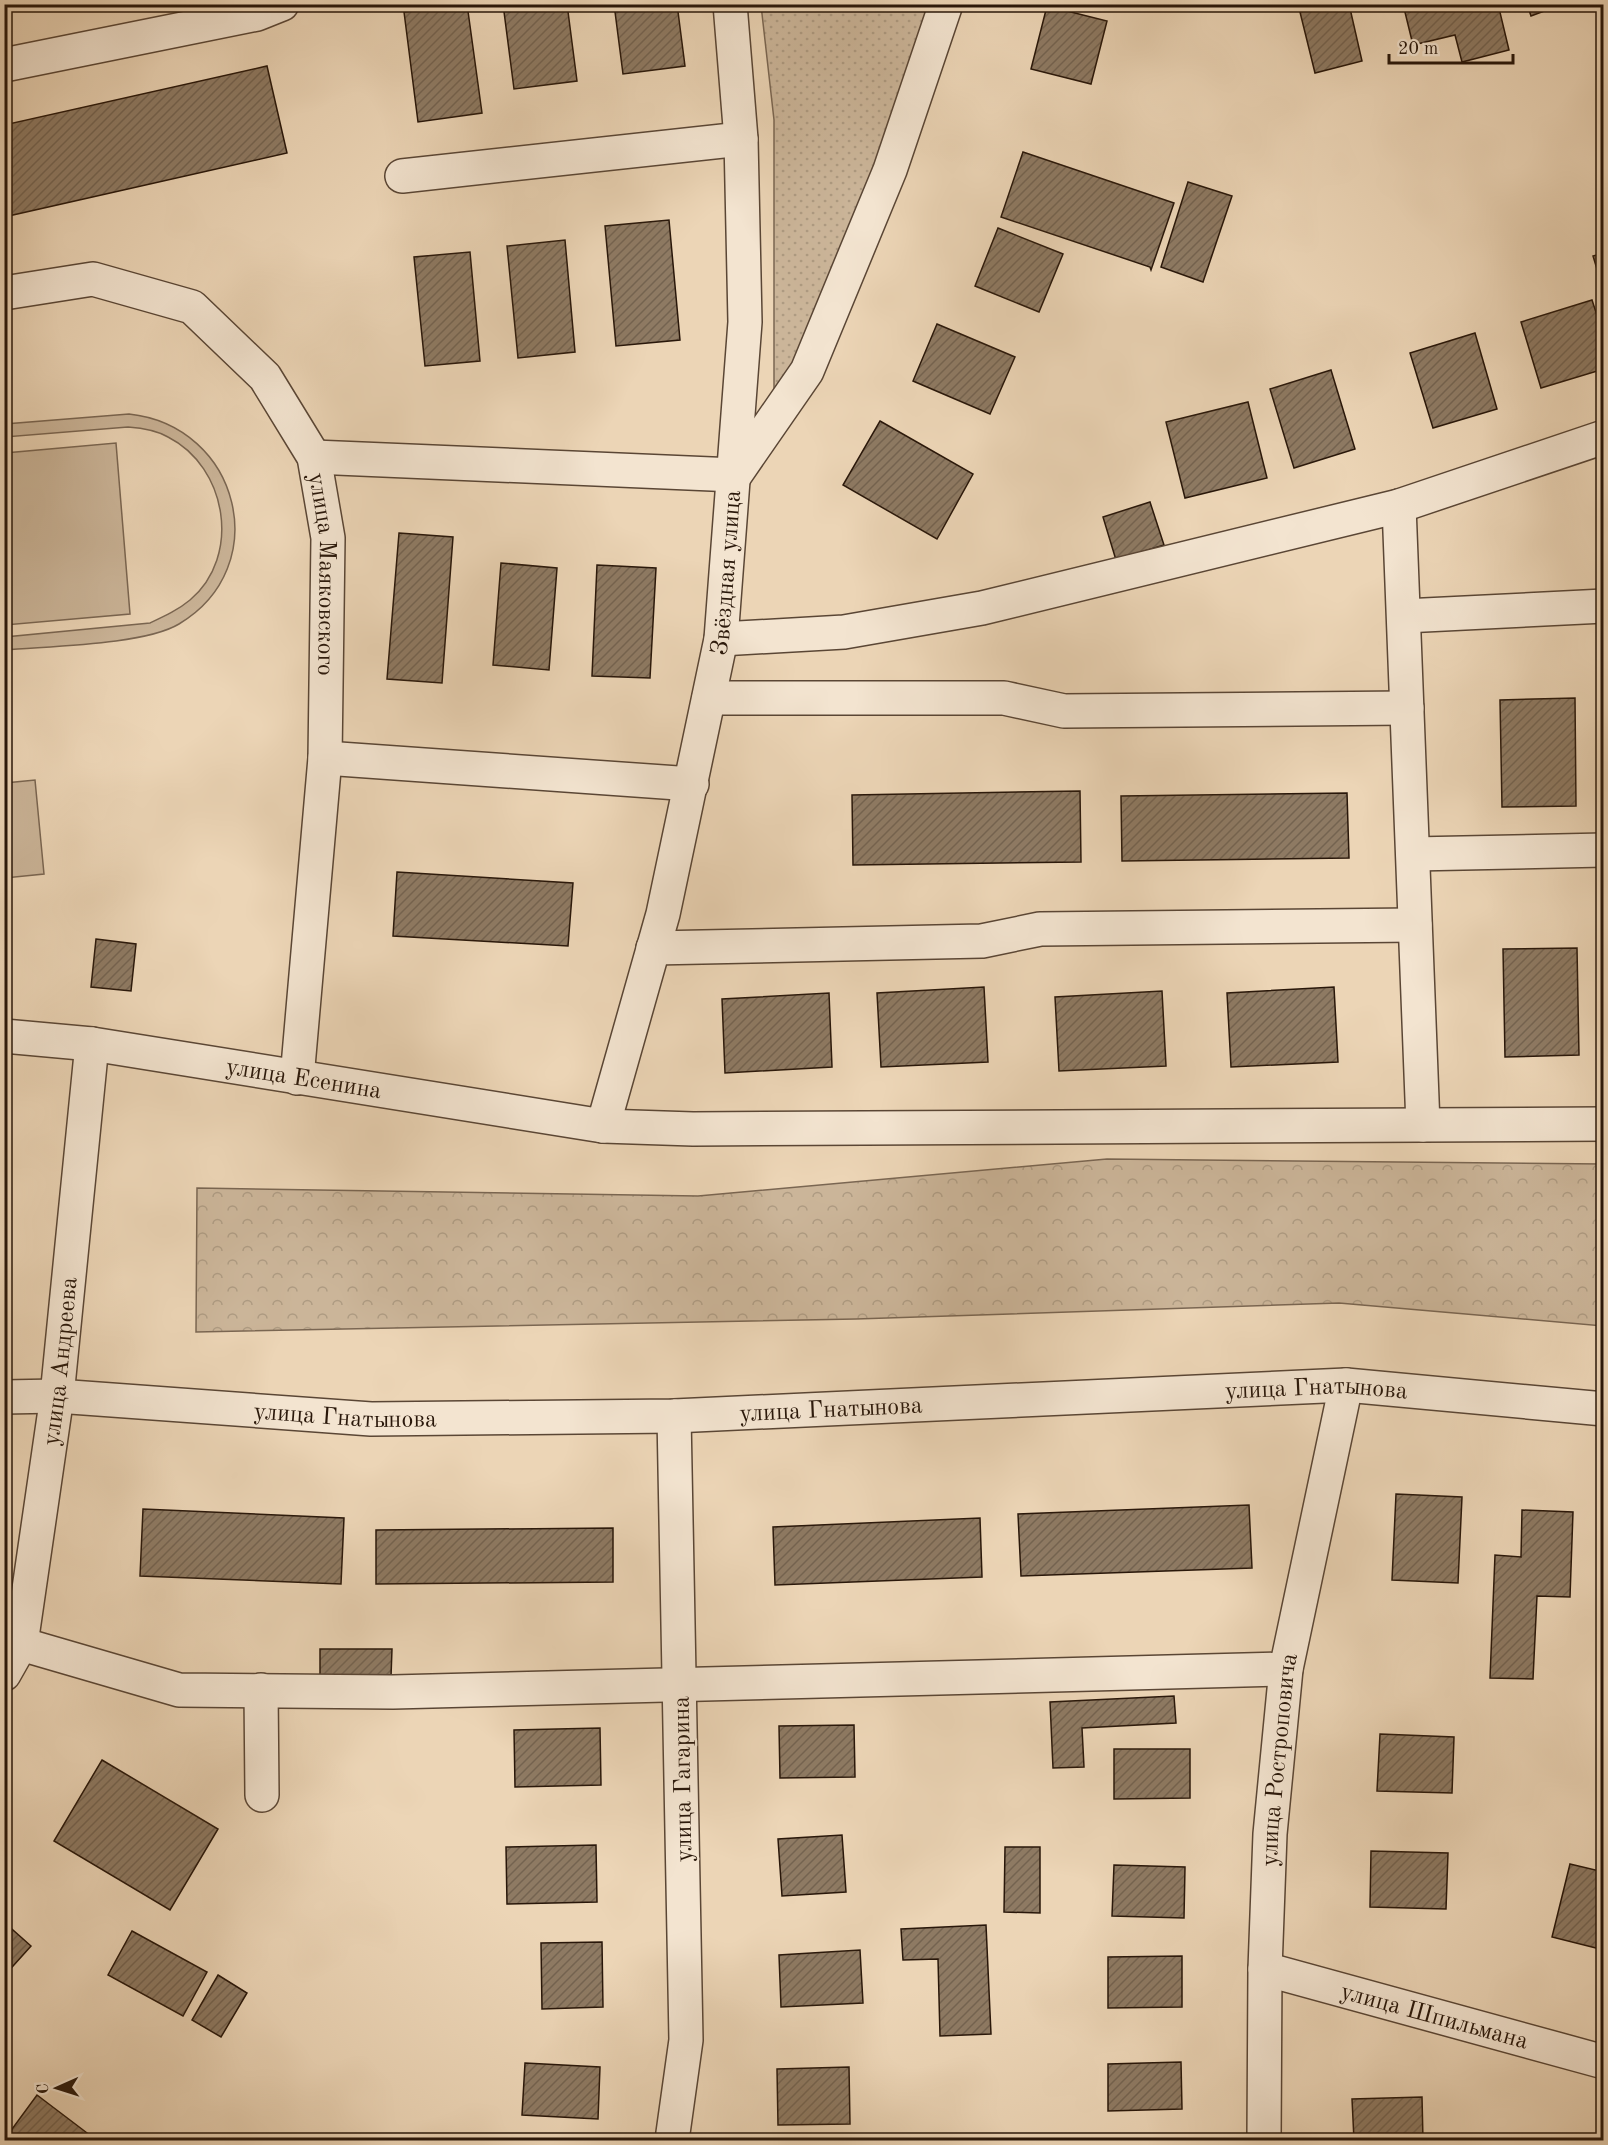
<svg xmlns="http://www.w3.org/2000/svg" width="1608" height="2145" font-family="'Old Standard TT',serif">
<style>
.forest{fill:url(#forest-crowns);stroke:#7a6652;stroke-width:1.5}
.park{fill:url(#park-dots);stroke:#7a6652;stroke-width:1.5}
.pitch{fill:#cbb599;stroke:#7a6652;stroke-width:1.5}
.building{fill:url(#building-hatch);stroke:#29170a;stroke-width:1.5}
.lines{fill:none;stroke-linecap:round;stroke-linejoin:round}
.minor-casing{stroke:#5a4635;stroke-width:36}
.minor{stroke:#f3e4d0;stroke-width:33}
.labels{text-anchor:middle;stroke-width:4.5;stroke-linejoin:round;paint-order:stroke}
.street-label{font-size:24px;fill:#29170a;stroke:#f3e4d0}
</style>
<defs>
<pattern id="forest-crowns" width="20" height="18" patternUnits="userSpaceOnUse" patternTransform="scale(1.5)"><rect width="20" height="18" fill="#cbb599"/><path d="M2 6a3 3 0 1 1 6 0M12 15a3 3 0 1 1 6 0" fill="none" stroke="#ae9b82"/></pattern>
<pattern id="park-dots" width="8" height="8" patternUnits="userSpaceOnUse" patternTransform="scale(1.5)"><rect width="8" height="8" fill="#cbb599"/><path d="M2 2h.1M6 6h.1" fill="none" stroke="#ae9b82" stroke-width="1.8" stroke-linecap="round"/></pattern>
<pattern id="building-hatch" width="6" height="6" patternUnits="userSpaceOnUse" patternTransform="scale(1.5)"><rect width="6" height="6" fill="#8e7a63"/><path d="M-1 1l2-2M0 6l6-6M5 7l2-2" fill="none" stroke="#746350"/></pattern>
</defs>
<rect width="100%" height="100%" fill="#ecd5b6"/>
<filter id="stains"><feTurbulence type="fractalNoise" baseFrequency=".00333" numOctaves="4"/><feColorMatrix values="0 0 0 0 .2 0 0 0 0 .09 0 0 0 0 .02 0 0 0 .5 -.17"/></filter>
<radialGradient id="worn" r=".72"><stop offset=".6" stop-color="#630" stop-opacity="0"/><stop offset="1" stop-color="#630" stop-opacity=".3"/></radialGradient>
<polygon class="forest" points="1107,1159 1603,1164 1603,1326 1339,1303 856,1319 196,1332 197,1188 698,1196"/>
<polygon class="park" points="761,5 940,5 804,368 774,398 774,120"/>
<g class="pitch">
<path d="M129,414C240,426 275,567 179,624C144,645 49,646 5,650V637L150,623C165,616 178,610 190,600C242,556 227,467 168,437C156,430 142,428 128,427L5,437V424Z"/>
<polygon points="116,443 130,614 5,625 5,453"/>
<polygon points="35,780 44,874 5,878 5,783"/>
</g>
<g class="building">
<polygon points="467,4 482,113 418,122 404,12"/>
<polygon points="503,4 567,4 577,81 514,89"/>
<polygon points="614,4 677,4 685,66 623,74"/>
<polygon points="1298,4 1349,4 1362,61 1315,73"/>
<polygon points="1403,4 1498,4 1509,50 1462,62 1455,35 1413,45"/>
<polygon points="1527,4 1563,4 1531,16"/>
<polygon points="1047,6 1107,21 1091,84 1031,69"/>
<polygon points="267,66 287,153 4,217 4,125"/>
<polygon points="1023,152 1174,203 1151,270 1150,267 1001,217"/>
<polygon points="1188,182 1232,196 1203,282 1161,267"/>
<polygon points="669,220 680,340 616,346 605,226"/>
<polygon points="998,228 1063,254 1039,312 975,286"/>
<polygon points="565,240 575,352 518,358 507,246"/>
<polygon points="470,252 480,361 425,366 414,257"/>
<polygon points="1604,253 1604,292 1593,256"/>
<polygon points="1592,300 1604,337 1604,369 1541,388 1521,322"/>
<polygon points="937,324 1015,357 990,414 913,381"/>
<polygon points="1475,333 1497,409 1433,428 1410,353"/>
<polygon points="1331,370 1355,449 1294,468 1270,389"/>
<polygon points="1248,402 1267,478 1185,498 1166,422"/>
<polygon points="880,421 973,474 937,539 843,485"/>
<polygon points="1150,502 1164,545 1116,560 1103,517"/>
<polygon points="399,533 453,537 442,683 387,679"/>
<polygon points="501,563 557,568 549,670 493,665"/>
<polygon points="597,565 656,568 650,678 592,676"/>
<polygon points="1575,698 1576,806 1502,807 1500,700"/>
<polygon points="1080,791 1081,862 853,865 852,795"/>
<polygon points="1347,793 1349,858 1122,861 1121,796"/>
<polygon points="397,872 573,883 568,946 393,936"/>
<polygon points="96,939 136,944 131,991 91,987"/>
<polygon points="1577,948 1579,1055 1505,1057 1503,949"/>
<polygon points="984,987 988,1062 881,1067 877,993"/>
<polygon points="1334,987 1338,1062 1231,1067 1227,993"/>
<polygon points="1162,991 1166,1066 1059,1071 1055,997"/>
<polygon points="829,993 832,1067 725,1073 722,999"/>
<polygon points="1396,1494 1462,1497 1458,1583 1392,1580"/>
<polygon points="1249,1505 1252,1568 1021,1576 1018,1514"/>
<polygon points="143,1509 344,1518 341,1584 140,1576"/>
<polygon points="1522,1510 1573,1512 1570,1597 1537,1596 1533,1679 1490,1678 1495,1555 1521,1557"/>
<polygon points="980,1518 982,1577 775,1585 773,1527"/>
<polygon points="613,1528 613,1582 376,1584 376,1530"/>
<polygon points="320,1649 392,1649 391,1677 320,1676"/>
<polygon points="1174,1696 1176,1723 1082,1728 1084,1767 1053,1768 1050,1702"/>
<polygon points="854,1725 855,1777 780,1778 779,1726"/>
<polygon points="600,1728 601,1785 515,1787 514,1730"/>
<polygon points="1380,1734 1454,1737 1452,1793 1377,1791"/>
<polygon points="1114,1749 1190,1749 1190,1798 1114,1799"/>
<polygon points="102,1760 218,1829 170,1910 54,1841"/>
<polygon points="842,1835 846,1892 782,1896 778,1839"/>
<polygon points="596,1845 597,1902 507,1904 506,1847"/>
<polygon points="1005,1847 1040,1847 1040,1913 1004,1912"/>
<polygon points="1371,1851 1448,1853 1446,1909 1370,1907"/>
<polygon points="1570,1864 1604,1872 1604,1950 1552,1937"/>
<polygon points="1114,1865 1185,1867 1184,1918 1112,1916"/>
<polygon points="4,1922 31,1946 4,1976"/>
<polygon points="986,1925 991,2034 940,2036 938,1959 903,1960 901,1929"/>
<polygon points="132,1931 207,1972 183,2016 108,1975"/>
<polygon points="602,1942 603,2007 542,2009 541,1943"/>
<polygon points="860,1950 863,2003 781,2007 779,1955"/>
<polygon points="1182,1956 1182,2007 1108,2008 1108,1957"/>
<polygon points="218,1975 247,1993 221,2037 192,2020"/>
<polygon points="1181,2062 1182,2109 1108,2111 1108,2064"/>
<polygon points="525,2063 600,2067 598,2119 522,2115"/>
<polygon points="849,2067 850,2124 778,2125 777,2069"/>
<polygon points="37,2095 95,2139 94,2140 4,2140"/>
<polygon points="1422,2097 1423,2140 1354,2140 1352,2099"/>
</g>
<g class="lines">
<defs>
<g id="minor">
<polyline points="4,65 257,14 282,4"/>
<polyline points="402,176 741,139"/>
<path id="s1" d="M4,293L93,279L192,307L265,377L314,457L328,538L325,758L297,1078"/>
<polyline points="314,457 735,475 807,371 890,170 946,4"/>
<polyline points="1399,506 1423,1125"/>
<polyline points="1404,616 1604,606"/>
<polyline points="721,639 844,632 982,608 1399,506 1604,437"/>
<polyline points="709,698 1004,698 1064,711 1407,708"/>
<polyline points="325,758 692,784"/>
<polyline points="1413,854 1604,850"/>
<polyline points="653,948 982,941 1040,929 1415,925"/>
<path id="s2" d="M4,1036L92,1044L603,1126L693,1129L1604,1124"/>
<path id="s3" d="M603,1126L663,914L721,639L745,322L741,139L730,4"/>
<path id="s4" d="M4,1397L57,1396L371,1419L674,1416L1346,1385L1604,1409"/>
<polyline points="21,1644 179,1690 393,1692 1286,1669"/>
<path id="s5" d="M4,1674L21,1644L57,1396L92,1044"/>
<polyline points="261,1690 262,1795"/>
<path id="s6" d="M1265,1969L1604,2062"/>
<polyline points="672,2140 686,2040 674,1416"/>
<path id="s7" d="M1264,2140L1265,1969L1270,1834L1286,1669L1346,1385"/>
</g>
</defs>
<use href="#minor" class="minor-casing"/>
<use href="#minor" class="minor"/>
</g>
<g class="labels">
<g class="street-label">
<text dy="8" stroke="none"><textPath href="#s3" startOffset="568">Звёздная улица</textPath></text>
<text dy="8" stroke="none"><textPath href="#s1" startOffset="506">улица Маяковского</textPath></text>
<text dy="8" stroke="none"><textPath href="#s2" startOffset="303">улица Есенина</textPath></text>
<text dy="8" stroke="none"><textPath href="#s5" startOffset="320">улица Андреева</textPath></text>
<text dy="8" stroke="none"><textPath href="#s4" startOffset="1314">улица Гнатынова</textPath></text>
<text dy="8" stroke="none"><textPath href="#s4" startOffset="828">улица Гнатынова</textPath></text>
<text dy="8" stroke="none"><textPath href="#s4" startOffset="342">улица Гнатынова</textPath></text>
<text dy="8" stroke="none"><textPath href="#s7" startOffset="381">улица Ростроповича</textPath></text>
<text transform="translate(682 1779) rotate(-91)" y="8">улица Гагарина</text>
<text dy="8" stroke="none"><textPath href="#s6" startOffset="176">улица Шпильмана</textPath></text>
</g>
</g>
<rect width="1608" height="2145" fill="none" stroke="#ecd5b6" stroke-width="24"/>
<rect x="6" y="6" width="1596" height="2133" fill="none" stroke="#29170a" stroke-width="3"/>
<rect x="12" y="12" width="1584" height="2121" fill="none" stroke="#29170a" stroke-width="1.5"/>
<g transform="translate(57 2088) rotate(267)" stroke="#f3e4d0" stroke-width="4.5" paint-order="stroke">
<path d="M0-4.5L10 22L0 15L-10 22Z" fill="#29170a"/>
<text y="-9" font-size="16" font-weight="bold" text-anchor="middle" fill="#29170a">С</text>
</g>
<path d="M1389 54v9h124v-9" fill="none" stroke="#29170a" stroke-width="3"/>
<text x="1398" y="54" font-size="18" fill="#29170a" stroke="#f3e4d0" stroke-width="4.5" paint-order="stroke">20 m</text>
<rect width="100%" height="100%" filter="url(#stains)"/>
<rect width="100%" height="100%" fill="url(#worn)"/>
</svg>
